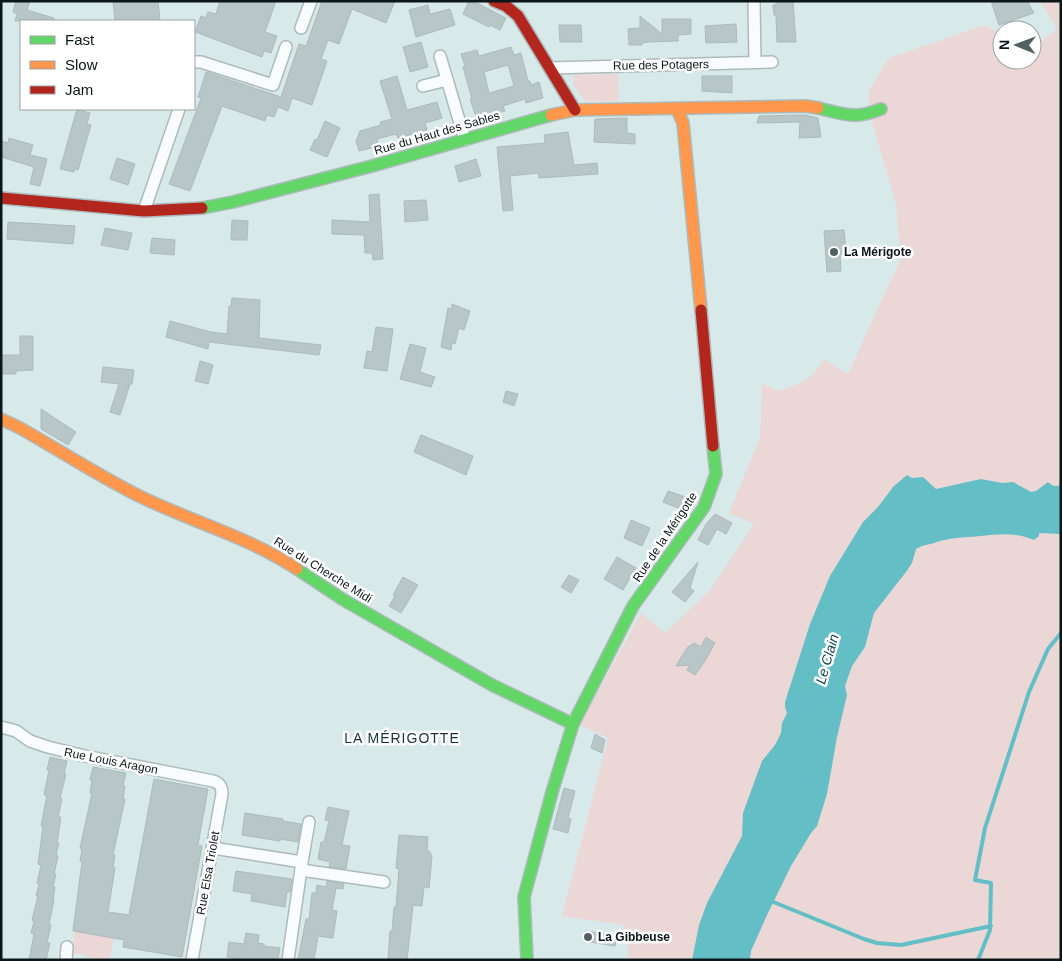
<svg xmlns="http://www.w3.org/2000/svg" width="1062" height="961" font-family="Arial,sans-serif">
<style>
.green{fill:#ebd8d6}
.water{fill:#64bec6}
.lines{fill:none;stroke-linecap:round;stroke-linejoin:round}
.stream{stroke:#64bec6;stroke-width:4}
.building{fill:#b9c6c7;stroke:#acbabb;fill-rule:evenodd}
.street-casing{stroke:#adbabb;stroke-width:14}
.fast-casing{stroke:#adbabb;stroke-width:14}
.slow-casing{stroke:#adbabb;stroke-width:14}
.jam-casing{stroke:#adbabb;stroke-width:14}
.street{stroke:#f9fcfc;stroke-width:11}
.fast{stroke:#63d668;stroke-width:11}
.slow{stroke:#ff974d;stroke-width:11}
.jam{stroke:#b3261e;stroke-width:11}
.poi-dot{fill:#536062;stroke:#fff;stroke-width:2}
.labels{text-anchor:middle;stroke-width:5;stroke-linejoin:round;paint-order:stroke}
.street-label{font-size:12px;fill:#0b1618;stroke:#fff}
.poi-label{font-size:12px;font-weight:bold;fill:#0b1618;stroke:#fff;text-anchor:start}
.water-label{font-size:14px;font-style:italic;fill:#12464b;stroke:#fff}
.neighbourhood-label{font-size:14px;letter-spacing:1px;fill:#183234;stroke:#fff}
</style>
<rect width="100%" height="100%" fill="#d8e9ea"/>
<g class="green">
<path d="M1040,1H1061V960H629L625,925L562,916L608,738L580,725L641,613L665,633L710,590L754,524L729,513L760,437L762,384L779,391C800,384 813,379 824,359L848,374L901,258L896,204L872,122L868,92L889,58L985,25L1002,35V60H1032V46L1057,30Z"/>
<polygon points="618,74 619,101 585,102 573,84 574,75"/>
<polygon points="75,931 114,938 109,960 85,957 85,955 72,953"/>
</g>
<path class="water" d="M907,475L912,478L923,477L936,489L981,479L1002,483L1013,482L1031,492L1036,491L1048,482C1052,486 1055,487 1061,485V534L1039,533V536L1034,540C1015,532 999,534 980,536C963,538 950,537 934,543C927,545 922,545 916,549L912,563L906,572L874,613L865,647L852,666L845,686L847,695L837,737L827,794L817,826L811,833L791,866L767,915L751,951L750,960H692L699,925L707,903L742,836L743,813L762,761L775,745L781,733L782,723L787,713L785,707V702L810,624L830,576L863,522L878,507L893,487Z"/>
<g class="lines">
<g class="stream">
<polyline points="771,901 864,939 877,943 901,945 991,926"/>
<polyline points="978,960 990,930 991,883 975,880 985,828 1029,692 1048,649 1061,633"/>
</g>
</g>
<g class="building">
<polygon points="16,1 30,1 27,10 54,18 54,21 15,21 17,14 13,12"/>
<polygon points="113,1 158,1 160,21 115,21"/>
<polygon points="220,1 276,1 265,32 277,36 271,53 264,51 262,57 195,32 201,16 206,18 208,12 216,14"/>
<polygon points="322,1 395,1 386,23 352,9 339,44 328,40 321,59 327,61 312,105 292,98 288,111 278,107 274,117 267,115 265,121 222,106 190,191 169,184 201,98 198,97 206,72 281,97 299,44 306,46"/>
<polygon points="469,1 479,4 506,18 500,30 490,25 489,27 463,14"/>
<polygon points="776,1 793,1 796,42 777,42 776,15 774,15 773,5 776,5"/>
<polygon points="991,1 1027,1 1034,13 999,25"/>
<polygon points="428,5 430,14 450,9 455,25 416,37 409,10"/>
<polygon points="640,16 662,34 662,19 691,19 691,34 678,35 678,41 648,42 642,43 642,45 629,45 628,29 640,28"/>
<polygon points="736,24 737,42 706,43 705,26"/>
<polygon points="559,25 581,25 582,42 560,42"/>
<polygon points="421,42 428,67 410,72 403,47"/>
<path d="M511,47L514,55L521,53L528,81H530L531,85L539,82L543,98L526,103L525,99L503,106L505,111L482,117V115L476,117L470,99H472L463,67L465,66L461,54L477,50L479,56ZM508,65L514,86L489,93L484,72Z"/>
<polygon points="397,76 407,110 437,102 442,118 425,123 427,130 398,138 396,134 377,139 379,146 359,151 356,141 360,131 381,125 380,122 392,119 380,81"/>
<polygon points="702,76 732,76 732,93 702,91"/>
<polygon points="77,109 90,113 87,124 91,125 78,170 75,169 74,172 60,169"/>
<polygon points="805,115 818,118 821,137 799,138 800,122 757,123 759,116"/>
<polygon points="627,118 627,133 635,134 635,144 594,142 595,119"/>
<polygon points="325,121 340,128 327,157 310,150 315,139 317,140"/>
<polygon points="568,132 574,165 597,163 598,174 539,178 538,173 510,176 513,210 503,211 497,147 545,143 544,135"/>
<polygon points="9,138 33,145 30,155 47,159 40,186 30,184 34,167 1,157 1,141 8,143"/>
<polygon points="117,158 135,164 128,185 110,179"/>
<polygon points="476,159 481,176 459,182 455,166"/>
<polygon points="379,194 383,259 373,260 372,253 365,253 364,235 332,234 332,220 370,222 369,195"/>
<polygon points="426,200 428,220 405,222 404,201"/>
<polygon points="232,220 248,221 247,240 231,240"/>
<polygon points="8,222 75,226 73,244 7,239"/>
<polygon points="105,228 132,233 128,250 101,245"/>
<polygon points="844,230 846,251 842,251 842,254 840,255 841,271 827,272 824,231"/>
<polygon points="152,238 175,240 174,255 150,253"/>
<polygon points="232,298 260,300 259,338 321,345 319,355 209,342 208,349 166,337 170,321 211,332 227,334 229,306 231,306"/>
<polygon points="452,304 470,311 464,330 459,328 455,344 452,343 451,350 441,347 448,308 452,309"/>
<polygon points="376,327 393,329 387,371 364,368 367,351 372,352"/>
<polygon points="20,336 33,336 33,370 16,371 16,374 1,374 1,355 20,355"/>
<polygon points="410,344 426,348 420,372 435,377 431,387 400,379"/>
<polygon points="200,361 213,365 208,384 195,381"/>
<polygon points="103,367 134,370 132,384 130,384 120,415 110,412 119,384 101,382"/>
<polygon points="506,391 518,394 514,406 503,402"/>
<polygon points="41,409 76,432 68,445 41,429"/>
<polygon points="421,435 473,456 466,475 414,452"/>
<polygon points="668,491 688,498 683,510 663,502"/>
<polygon points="715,514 732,523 726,534 717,529 708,545 698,540 706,524"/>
<polygon points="631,520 650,528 642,546 624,538"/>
<polygon points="617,557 636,568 623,590 604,579"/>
<polygon points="698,562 690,588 694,591 685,602 672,592"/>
<polygon points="569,575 579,580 571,593 561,587"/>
<polygon points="403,577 418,585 401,613 389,606 395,596 393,595"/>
<polygon points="706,637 715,643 705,661 695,675 687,670 690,665 676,666 687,648 694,643 701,647"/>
<polygon points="595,734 605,740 602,753 591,748"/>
<polygon points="50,757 67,761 64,774 66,774 60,798 62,799 58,817 61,817 57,843 59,843 56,855 58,856 54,874 56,874 53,887 55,887 53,900 54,900 49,924 51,925 47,943 50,943 46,960 29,960 34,934 31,933 34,921 32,920 38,896 36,896 39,884 37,883 41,865 38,864 43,826 41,826 47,795 44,795 49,770 47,770"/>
<polygon points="93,767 126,773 123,786 125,786 123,799 125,799 113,855 115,855 113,867 115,868 108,912 129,915 154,779 208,789 198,845 202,846 182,957 123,947 124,940 73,931 82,862 80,861 82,849 80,848 92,793 90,793 92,780 90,780"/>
<polygon points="564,788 575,791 568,818 571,819 568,833 553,829"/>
<polygon points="328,807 349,811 342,845 350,846 346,869 329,867 330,862 318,859 321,842 324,842 329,821 325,820"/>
<polygon points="245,813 283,819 283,821 301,824 298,842 280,839 280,841 242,835"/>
<polygon points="399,835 428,837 427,850 430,852 432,857 429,888 424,887 422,906 413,905 407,960 388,959 390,931 392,931 394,907 396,907 399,869 396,868"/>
<polygon points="236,871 292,879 290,892 287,892 285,907 251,901 252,894 233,891"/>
<polygon points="327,881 344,884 343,889 336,888 332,910 337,911 333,938 318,936 314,960 298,960 306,919 309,919 312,893 316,893 317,885 326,887"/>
<polygon points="586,931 617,936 615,946 584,941"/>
<polygon points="246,933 259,935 258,943 264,944 264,946 280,948 278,960 245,960 227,957 229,942 244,944"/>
</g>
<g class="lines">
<defs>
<g id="street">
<polyline points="754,1 755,62"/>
<polyline points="301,28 311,1"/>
<polyline points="440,56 465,140"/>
<polyline points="194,62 201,62 273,85 286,47"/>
<polyline points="550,68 772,62"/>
<polyline points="423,86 447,80"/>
<polyline points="144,211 179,109"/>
<path d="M1,727L16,731L30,741L48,747L85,756L213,781C220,783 222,787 222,794L192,960"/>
<polyline points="213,848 302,862 288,960"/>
<polyline points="302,862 309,822"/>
<polyline points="301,870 384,882"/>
<polyline points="66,960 67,947"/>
</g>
<g id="fast">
<path d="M818,108C844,114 854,120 881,109"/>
<polyline points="202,208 233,202 372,166 551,115"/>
<polyline points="297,569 342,599 492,685 573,724"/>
<polyline points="527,960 524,897 552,792 573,724 633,606 704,507 716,474 713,446"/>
</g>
<g id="slow">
<polyline points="677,109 683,123 701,310"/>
<polyline points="551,115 575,110 806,106 818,108"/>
<path d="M1,419L20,428C59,450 97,475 137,495C189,521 247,536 297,569"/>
</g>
<g id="jam">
<polyline points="494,1 506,6 518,16 575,110"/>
<polyline points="1,198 144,211 202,208"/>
<polyline points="701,310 713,446"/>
</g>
</defs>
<use href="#street" class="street-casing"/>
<use href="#fast" class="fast-casing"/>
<use href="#slow" class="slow-casing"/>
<use href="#jam" class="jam-casing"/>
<use href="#street" class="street"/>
<use href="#fast" class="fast"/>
<use href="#slow" class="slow"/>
<use href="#jam" class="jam"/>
</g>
<g class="poi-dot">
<circle cx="834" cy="252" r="5"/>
<circle cx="588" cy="937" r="5"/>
</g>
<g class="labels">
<g class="street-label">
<text transform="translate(661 65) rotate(-1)" y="4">Rue des Potagers</text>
<text transform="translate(437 133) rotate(-16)" y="4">Rue du Haut des Sables</text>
<text transform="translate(665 537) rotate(-56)" y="4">Rue de la Mérigotte</text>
<text transform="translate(323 570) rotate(32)" y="4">Rue du Cherche Midi</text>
<text transform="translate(111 761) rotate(11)" y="4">Rue Louis Aragon</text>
<text transform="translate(208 873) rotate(-80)" y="4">Rue Elsa Triolet</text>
</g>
<g class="poi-label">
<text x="844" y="256">La Mérigote</text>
<text x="598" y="941">La Gibbeuse</text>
</g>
<g class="water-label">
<text transform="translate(827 659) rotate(-74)" y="5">Le Clain</text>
</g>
<g class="neighbourhood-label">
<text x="402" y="743">LA MÉRIGOTTE</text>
</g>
</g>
<rect width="1062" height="961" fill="none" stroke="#0b1618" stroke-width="5"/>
<rect x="20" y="20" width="175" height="90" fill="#ffffff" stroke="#9da2a3"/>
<rect x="30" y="36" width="25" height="8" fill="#63d668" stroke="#9da2a3"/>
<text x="65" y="45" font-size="15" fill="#0b1618">Fast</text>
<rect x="30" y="61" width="25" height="8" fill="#ff974d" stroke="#9da2a3"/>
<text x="65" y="70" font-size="15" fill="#0b1618">Slow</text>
<rect x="30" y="86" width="25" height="8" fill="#b3261e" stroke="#9da2a3"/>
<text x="65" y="95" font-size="15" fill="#0b1618">Jam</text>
<g transform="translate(1017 45) rotate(271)"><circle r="24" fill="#ffffff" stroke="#9da2a3"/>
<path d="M0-4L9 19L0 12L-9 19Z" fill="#536062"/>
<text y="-8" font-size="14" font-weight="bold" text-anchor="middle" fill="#0b1618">N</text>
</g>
</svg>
